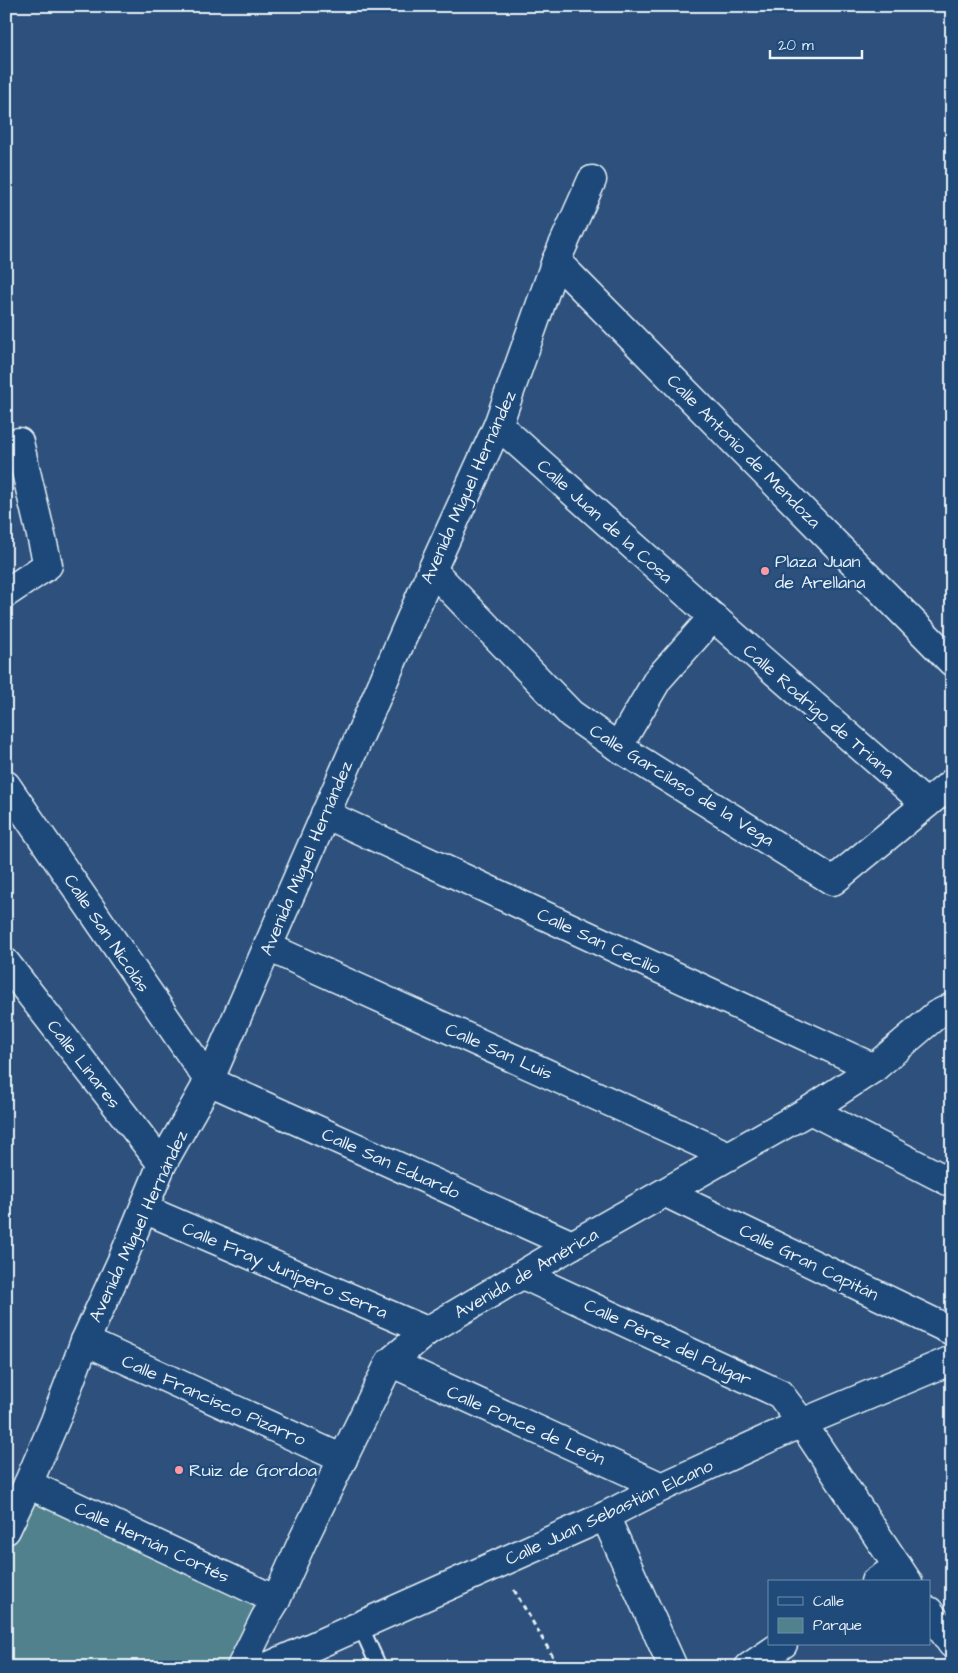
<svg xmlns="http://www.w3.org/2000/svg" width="958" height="1673" font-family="'Architects Daughter',sans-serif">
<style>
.green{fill:#51818c;stroke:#9cb9c2}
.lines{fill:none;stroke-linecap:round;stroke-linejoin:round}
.lane-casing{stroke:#e8f1f8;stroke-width:18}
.street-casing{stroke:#e8f1f8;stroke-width:31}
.path{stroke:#e8f1f8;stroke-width:3;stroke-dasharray:5 4;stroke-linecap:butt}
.lane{stroke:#1f4a7a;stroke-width:14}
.street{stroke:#1f4a7a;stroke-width:28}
.poi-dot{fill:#ff9aa2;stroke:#1f4a7a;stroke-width:2}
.labels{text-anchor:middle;stroke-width:4.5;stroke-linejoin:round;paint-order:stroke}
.street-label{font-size:18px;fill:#e8f1f8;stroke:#1f4a7a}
.poi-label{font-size:18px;fill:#e8f1f8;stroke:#1f4a7a;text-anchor:start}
</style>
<rect width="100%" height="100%" fill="#2d517c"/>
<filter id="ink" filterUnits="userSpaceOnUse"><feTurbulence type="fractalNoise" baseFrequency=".02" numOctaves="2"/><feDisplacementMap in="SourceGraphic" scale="10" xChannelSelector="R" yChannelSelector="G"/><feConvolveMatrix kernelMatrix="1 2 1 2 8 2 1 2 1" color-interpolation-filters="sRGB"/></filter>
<g filter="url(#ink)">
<polygon class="green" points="28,1484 276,1600 241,1667 6,1667 6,1533"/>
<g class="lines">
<defs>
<polyline id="lane" points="360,1625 379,1667"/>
<g id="street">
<polyline points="556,261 952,662"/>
<polyline points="498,425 713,617 926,804"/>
<polyline points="6,445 19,442 48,565 6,593"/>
<polyline points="432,570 571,714 618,747 833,881 952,783"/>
<polyline points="618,747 658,679 713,617"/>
<polyline points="6,785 209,1081 572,1245"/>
<polyline points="325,814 874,1068"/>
<polyline points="268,947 729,1156"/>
<polyline points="6,963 162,1164"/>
<polyline points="810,1110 952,1183"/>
<polyline points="666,1193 952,1331"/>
<polyline points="144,1209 427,1331"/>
<polyline points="523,1275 780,1394 802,1423 908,1582"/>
<polyline points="85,1341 343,1459"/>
<polyline points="390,1362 662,1487"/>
<polyline points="28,1484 276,1600"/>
<polyline points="605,1516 673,1667"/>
<polyline points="6,1530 28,1484 55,1421 85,1341 123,1258 162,1164 209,1081 432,570 498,425 556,261 592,180"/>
<polyline points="875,1582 898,1567"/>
<polyline points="929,1611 952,1644"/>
<polyline points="241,1667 265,1618 276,1600 303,1540 390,1362 427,1331 572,1245 810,1110 874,1068 936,1015 952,1007"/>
<polyline points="267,1667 605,1516 662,1487 802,1423 952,1360"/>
<polyline points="749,1667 783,1644"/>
</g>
</defs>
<use href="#lane" class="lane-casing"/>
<use href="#street" class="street-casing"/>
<polyline class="path" points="514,1590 559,1667"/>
<use href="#lane" class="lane"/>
<use href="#street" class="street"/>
</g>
</g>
<g class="poi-dot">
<circle cx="765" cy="571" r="5"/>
<circle cx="179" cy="1470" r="5"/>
</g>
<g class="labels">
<g class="street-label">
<text transform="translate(744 451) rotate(45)" y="6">Calle Antonio de Mendoza</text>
<text transform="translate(468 487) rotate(-66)" y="6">Avenida Miguel Hernández</text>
<text transform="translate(605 521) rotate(42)" y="6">Calle Juan de la Cosa</text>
<text transform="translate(819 711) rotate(41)" y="6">Calle Rodrigo de Triana</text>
<text transform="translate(682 785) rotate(32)" y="6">Calle Garcilaso de la Vega</text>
<text transform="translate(306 858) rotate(-67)" y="6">Avenida Miguel Hernández</text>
<text transform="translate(107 933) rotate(56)" y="6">Calle San Nicolás</text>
<text transform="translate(599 941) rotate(25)" y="6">Calle San Cecilio</text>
<text transform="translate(499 1051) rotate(24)" y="6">Calle San Luis</text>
<text transform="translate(84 1064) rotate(52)" y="6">Calle Linares</text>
<text transform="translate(391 1163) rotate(24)" y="6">Calle San Eduardo</text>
<text transform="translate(138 1226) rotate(-65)" y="6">Avenida Miguel Hernández</text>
<text transform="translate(809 1262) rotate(26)" y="6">Calle Gran Capitán</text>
<text transform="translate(285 1270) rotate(23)" y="6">Calle Fray Junípero Serra</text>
<text transform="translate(526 1273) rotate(-30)" y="6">Avenida de América</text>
<text transform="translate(668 1342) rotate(25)" y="6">Calle Pérez del Pulgar</text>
<text transform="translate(214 1400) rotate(24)" y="6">Calle Francisco Pizarro</text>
<text transform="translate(526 1425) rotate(24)" y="6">Calle Ponce de León</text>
<text transform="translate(609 1512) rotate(-25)" y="6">Calle Juan Sebastián Elcano</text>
<text transform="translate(152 1542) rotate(25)" y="6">Calle Hernán Cortés</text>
</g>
<g class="poi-label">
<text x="775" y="567">Plaza Juan<tspan x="775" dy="21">de Arellana</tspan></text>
<text x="189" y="1476">Ruiz de Gordoa</text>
</g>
</g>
<rect width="958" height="1673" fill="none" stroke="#1f4a7a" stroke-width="25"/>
<rect x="12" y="12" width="933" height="1648" fill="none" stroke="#e8f1f8" stroke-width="2" filter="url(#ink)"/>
<rect x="768" y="1580" width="162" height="65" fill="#1f4a7a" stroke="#6f8dac"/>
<rect x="778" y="1597" width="25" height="8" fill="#1f4a7a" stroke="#6f8dac"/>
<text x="813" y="1606" font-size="15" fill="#e8f1f8">Calle</text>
<rect x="778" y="1618" width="25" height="15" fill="#51818c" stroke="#6f8dac"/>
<text x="813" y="1630" font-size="15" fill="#e8f1f8">Parque</text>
<path d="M770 50v8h92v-8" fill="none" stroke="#e8f1f8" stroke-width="2.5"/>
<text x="778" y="50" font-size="15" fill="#e8f1f8" stroke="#1f4a7a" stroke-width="4" paint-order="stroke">20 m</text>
</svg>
